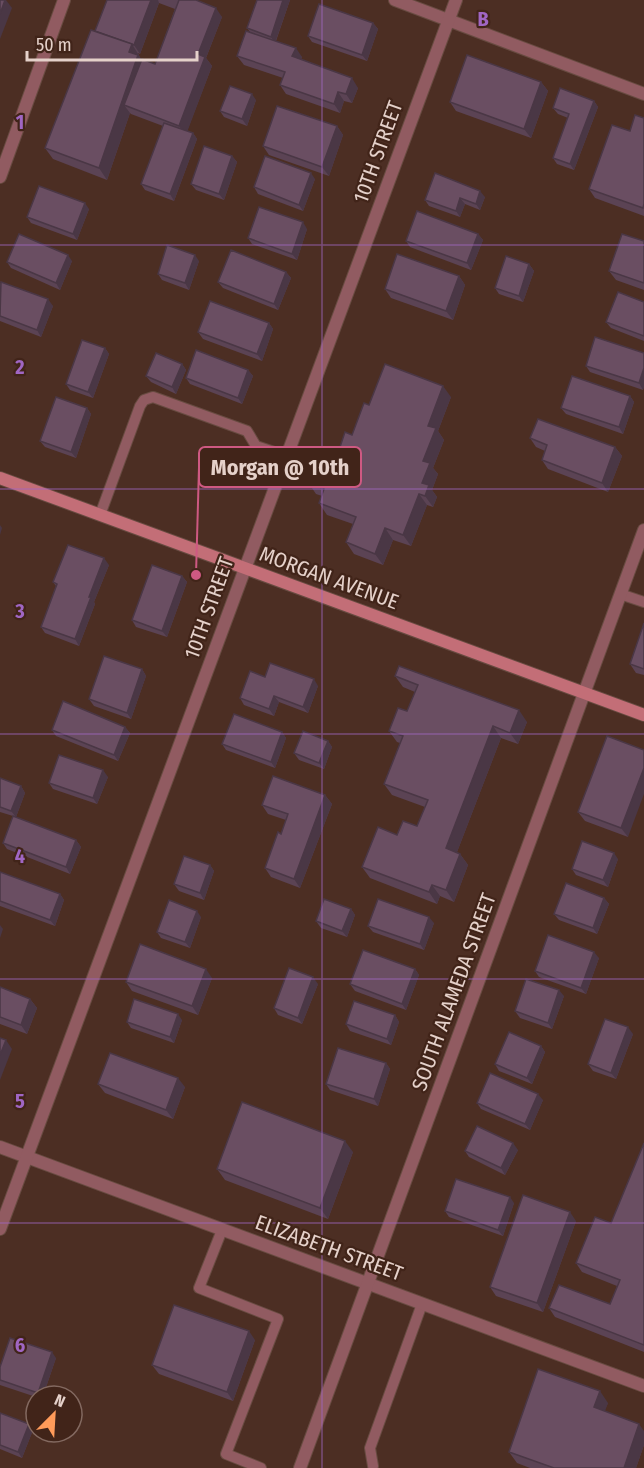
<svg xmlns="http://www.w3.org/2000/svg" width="644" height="1468" font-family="'Fira Sans Condensed',sans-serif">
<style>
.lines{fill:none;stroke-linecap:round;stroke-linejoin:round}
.service-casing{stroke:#684b41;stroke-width:12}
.minor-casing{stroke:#684b41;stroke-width:14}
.secondary-casing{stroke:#684b41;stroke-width:14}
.service{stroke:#915b61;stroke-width:10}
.minor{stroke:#915b61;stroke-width:12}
.secondary{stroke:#c36e77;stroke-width:12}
.wall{fill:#5b4354;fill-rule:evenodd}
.shaded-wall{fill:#4a3745}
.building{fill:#6a4e62;stroke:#4a3745;stroke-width:1.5}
.grid{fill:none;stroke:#a066c3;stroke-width:1.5;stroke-opacity:0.55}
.labels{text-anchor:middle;stroke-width:4.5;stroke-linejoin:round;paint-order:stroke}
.street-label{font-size:21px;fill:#e5d1ca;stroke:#412419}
.grid-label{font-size:20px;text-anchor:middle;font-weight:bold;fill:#a066c3;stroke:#412419;stroke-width:4.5;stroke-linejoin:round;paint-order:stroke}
.leader{fill:none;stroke:#ce5982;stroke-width:2}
.callout-dot{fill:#ce5982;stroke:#412419;stroke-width:2}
.callout{fill:#412419;stroke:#ce5982;stroke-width:2}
.callout-label{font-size:22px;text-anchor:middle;font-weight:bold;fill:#e5d1ca}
</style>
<rect width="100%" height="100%" fill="#4c2e23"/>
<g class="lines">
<defs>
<g id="service">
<polyline points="100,515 140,406 144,400 153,397 247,431 256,446 286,456"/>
<polyline points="620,594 644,602"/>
<polyline points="222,1230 199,1288 278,1319 226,1454 261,1468"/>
<polyline points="373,1466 370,1448 422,1304"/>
</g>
<g id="minor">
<polyline points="395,0 644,94"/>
<polyline points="0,177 64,0"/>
<polyline points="0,1147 644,1386"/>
<polyline points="0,1229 456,0"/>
<polyline points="300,1468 644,530"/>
</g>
<polyline id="secondary" points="0,478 644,715"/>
</defs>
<use href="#service" class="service-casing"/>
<use href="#minor" class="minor-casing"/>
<use href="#secondary" class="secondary-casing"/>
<use href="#service" class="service"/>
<use href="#minor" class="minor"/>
<use href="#secondary" class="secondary"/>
</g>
<g class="wall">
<path d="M107,0H196L222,17L206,58L212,66L187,131L193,133L197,139L174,201L145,190L141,184L163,126L131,114L130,113L107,180L53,159L45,148L95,31ZM159,3L175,9L155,64L141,60L138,53L140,54Z"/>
<polygon points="257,0 290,0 276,41 302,57 301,59 358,88 352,103 344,101 340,113 286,94 280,85 283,78 244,65 237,56 250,32 247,28"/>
<polygon points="373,23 378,29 367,61 312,42 308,36"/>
<polygon points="541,82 548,91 531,138 456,111 450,102"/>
<polygon points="256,100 247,126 224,117 220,111"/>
<polygon points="594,101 598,107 574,170 557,164 553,158 568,118 558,114 553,108"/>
<polygon points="644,118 644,216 595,198 589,189"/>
<polygon points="337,126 343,135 329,176 269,155 263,146"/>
<polygon points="232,156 237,162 224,200 196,190 191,184"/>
<polygon points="315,179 303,211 258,194 254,187"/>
<polygon points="485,197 480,210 465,204 460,217 429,206 425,200"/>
<polygon points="89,209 77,240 31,223 27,217"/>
<polygon points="307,229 297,260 252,244 248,238"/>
<polygon points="478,234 483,240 471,270 410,247 406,241"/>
<polygon points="644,241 644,290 616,280 609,271"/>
<polygon points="72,261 60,290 11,268 7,262"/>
<polygon points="199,261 189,290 162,280 158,274"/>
<polygon points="529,264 534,271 523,302 499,294 495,288"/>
<polygon points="286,272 291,278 278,310 223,288 218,282"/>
<polygon points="459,276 465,285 453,320 391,298 385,289"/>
<polygon points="0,283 53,306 41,337 0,321"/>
<polygon points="644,302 644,341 611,328 606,322"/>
<polygon points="269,323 273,329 262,361 203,339 198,332"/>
<polygon points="105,348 109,354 93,398 70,390 66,384"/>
<polygon points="644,353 643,390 590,372 586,366"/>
<polygon points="182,364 186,370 176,394 151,382 146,376"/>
<polygon points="248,370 253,376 242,404 190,384 186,378"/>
<polygon points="630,396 634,402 623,434 566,414 561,408"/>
<polygon points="451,397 438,431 444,440 433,468 438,474 432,490 437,497 433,507 427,505 411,546 393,540 383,565 354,554 346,542 353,524 327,515 319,503 322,496 316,494 308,482 338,453 352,435 369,405"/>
<polygon points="87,408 91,414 76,458 45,447 40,441"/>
<polygon points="530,438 615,447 622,456 608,492 548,469 542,460 545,451 536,447"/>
<polygon points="109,565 94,602 95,604 79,646 45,633 41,627 56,586 53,582"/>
<polygon points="182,576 187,582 167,637 136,627 132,620"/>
<polygon points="644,623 644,675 636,673 630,664"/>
<polygon points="142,669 146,676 131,719 94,706 89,699"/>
<polygon points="395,676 527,722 518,744 501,738 457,852 460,854 468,865 454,902 440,896 437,904 370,878 362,867 397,835 417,826 425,807 392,795 384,784 400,743 397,742 389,731 407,711 415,692 403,687"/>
<polygon points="265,677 318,686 308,713 279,702 274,716 244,705 240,698"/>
<polygon points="125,727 130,733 118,761 56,736 52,730"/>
<polygon points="282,732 286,738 275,768 226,750 222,744"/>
<polygon points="607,736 628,837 585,821 578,812"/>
<polygon points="328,741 332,747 324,769 299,760 294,753"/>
<polygon points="108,777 97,804 53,789 49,783"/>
<polygon points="0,778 21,786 25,793 16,817 76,840 81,847 70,874 7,849 3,843 13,816 0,812"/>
<polygon points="325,795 332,804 300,888 271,877 265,868 281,834 286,820 268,814 262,805"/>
<polygon points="618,859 608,887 576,875 572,869"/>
<polygon points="210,865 214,871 204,900 179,891 174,884"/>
<polygon points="0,872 60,894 64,900 55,926 0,906"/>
<polygon points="604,898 609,904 597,934 559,920 554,914"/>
<polygon points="351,909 355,915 347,937 321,928 316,921"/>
<polygon points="201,917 190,948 161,938 157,932"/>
<polygon points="434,923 424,950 373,932 368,926"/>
<polygon points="599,958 586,994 539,977 535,971"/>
<polygon points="415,969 419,975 406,1010 355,991 350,984"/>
<polygon points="212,978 198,1015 132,991 126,982"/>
<polygon points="318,984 302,1024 278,1015 274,1008"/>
<polygon points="0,987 30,999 37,1008 27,1034 0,1024"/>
<polygon points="564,996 552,1029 520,1018 515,1011"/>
<polygon points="395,1015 399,1022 391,1045 350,1031 346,1024"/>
<polygon points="182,1020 174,1043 131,1028 127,1022"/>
<polygon points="633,1034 616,1079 593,1071 588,1064"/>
<polygon points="541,1046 545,1052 532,1084 499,1071 495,1064"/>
<polygon points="386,1063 390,1069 378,1106 330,1090 326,1084"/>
<polygon points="98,1084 185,1087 173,1119 105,1093"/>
<polygon points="543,1100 530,1130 481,1109 477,1103"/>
<polygon points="644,1143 644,1352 555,1317 549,1308 610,1304 617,1286 582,1272 576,1263 611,1223"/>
<polygon points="518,1150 505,1175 469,1157 465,1151"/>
<polygon points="353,1152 328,1219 225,1180 217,1169"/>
<polygon points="514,1203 503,1236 449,1217 445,1211"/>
<polygon points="576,1221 543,1312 496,1296 490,1287"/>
<polygon points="255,1340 233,1401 159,1374 152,1365"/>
<polygon points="56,1358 43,1396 36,1396 36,1397 0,1385 0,1367"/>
<polygon points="608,1403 604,1411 644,1445 636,1468 530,1468 517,1463 509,1452"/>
<polygon points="0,1413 33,1430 22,1458 0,1449"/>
</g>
<g class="shaded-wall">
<polygon points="5,0 6,0 12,8 0,39 0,14"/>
<polygon points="151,0 158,0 159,3 140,54 134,45"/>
<polygon points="283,0 290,0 275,43 271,37"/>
<polygon points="216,8 222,17 206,58 212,66 186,135 179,126 198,54"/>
<polygon points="373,23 378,29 367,61 362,55"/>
<polygon points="132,44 146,67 124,105 130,113 107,180 99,168"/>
<polygon points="296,48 302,57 299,65 292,56"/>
<polygon points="352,78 358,88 352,103 346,94"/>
<polygon points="541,82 548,91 531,138 524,129"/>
<polygon points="338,92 344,101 340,113 334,104"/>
<polygon points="252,94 256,100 247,126 242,119"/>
<polygon points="594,101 598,107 574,170 570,164"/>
<polygon points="337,126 343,135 329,176 322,167"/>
<polygon points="193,133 197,139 174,201 170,194"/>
<polygon points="232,156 237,162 224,200 219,194"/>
<polygon points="311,173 315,179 303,211 299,205"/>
<polygon points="480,191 485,197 480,210 476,204"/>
<polygon points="460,198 465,204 460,217 456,211"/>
<polygon points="85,203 89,209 77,240 73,234"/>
<polygon points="303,222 307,229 297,260 292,254"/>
<polygon points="478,234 483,240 471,270 467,263"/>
<polygon points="68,255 72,261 60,290 56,283"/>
<polygon points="195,255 199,261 189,290 185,283"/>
<polygon points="529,264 534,271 523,302 519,296"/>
<polygon points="286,272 291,278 278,310 274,304"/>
<polygon points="459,276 465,285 453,320 446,311"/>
<polygon points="48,299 53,306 41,337 37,330"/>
<polygon points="269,323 273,329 262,361 257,354"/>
<polygon points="105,348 109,354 93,398 88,392"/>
<polygon points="182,364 186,370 176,394 172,387"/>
<polygon points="644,368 644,388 643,390 639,383"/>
<polygon points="248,370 253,376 242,404 238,398"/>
<polygon points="443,386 451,397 438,431 444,440 433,468 438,474 432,490 437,497 433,507 425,496 422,483 423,461 428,426"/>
<polygon points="630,396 634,402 623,434 619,427"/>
<polygon points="87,408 91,414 76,458 71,452"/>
<polygon points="615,447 622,456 608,492 602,483"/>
<polygon points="419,494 427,505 411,546 403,535"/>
<polygon points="0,525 2,528 0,535"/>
<polygon points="385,528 393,540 383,565 375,554"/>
<polygon points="104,558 109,565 94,602 95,604 79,646 75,639 89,597"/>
<polygon points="182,576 187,582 167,637 162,631"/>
<polygon points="142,669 146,676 131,719 127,713"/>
<polygon points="314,679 318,686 308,713 303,707"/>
<polygon points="274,696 279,702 274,716 269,709"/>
<polygon points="519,710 527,722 518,744 510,733"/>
<polygon points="493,726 501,738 454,860 446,848"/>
<polygon points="125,727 130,733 118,761 114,755"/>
<polygon points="282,732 286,738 275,768 271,762"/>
<polygon points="328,741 332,747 324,769 319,763"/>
<polygon points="644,768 644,794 628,837 621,828"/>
<polygon points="103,770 108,777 97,804 93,798"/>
<polygon points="21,786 25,793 16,817 11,811"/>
<polygon points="325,795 332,804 300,888 294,879"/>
<polygon points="76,840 81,847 70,874 66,867"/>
<polygon points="614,853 618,859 608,887 603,880"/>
<polygon points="460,854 468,865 454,902 446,890"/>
<polygon points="210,865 214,871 204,900 200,893"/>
<polygon points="432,885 440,896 437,904 429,892"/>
<polygon points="60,894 64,900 55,926 50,920"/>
<polygon points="604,898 609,904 597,934 593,928"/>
<polygon points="351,909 355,915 347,937 342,931"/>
<polygon points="197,911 201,917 190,948 185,942"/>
<polygon points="429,917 434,923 424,950 420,944"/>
<polygon points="0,925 3,929 0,938"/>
<polygon points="594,952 599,958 586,994 581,988"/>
<polygon points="206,969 212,978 198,1015 192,1006"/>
<polygon points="415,969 419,975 406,1010 402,1004"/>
<polygon points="313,977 318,984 302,1024 298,1018"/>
<polygon points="559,990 564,996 552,1029 548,1023"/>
<polygon points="30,999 37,1008 27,1034 21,1025"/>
<polygon points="178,1014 182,1020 174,1043 170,1037"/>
<polygon points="395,1015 399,1022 391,1045 387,1039"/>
<polygon points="628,1027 633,1034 616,1079 611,1073"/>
<polygon points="6,1040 12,1049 0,1080 0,1055"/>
<polygon points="541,1046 545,1052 532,1084 527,1078"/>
<polygon points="386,1063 390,1069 378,1106 374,1099"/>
<polygon points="178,1078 185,1087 173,1119 166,1110"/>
<polygon points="538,1094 543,1100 530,1130 525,1124"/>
<polygon points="345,1141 353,1152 328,1219 320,1208"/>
<polygon points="513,1143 518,1150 505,1175 501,1168"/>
<polygon points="510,1197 514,1203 503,1236 498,1230"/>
<polygon points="570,1212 576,1221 543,1312 537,1303"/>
<polygon points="249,1331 255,1340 233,1401 227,1392"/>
<polygon points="52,1352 56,1358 43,1396 40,1396 38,1393"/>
<polygon points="600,1391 608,1403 602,1419 594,1407"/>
<polygon points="29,1424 33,1430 22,1458 18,1452"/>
<polygon points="639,1424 644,1431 644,1445 636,1468 624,1468"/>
</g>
<g class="building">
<polygon points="0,0 5,0 0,14"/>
<polygon points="107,0 151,0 134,45 95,31"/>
<polygon points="179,0 196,0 216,8 198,54 205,57 179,126 124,105 142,59 155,64"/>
<polygon points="257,0 283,0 271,37 247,28"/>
<polygon points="319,4 373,23 362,55 308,36"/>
<polygon points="91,30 132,44 129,52 138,55 99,168 45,148"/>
<polygon points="246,31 296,48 292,56 352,78 346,94 338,92 334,104 280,85 285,72 237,56"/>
<polygon points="467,55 541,82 524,129 450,102"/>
<polygon points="230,86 252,94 242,119 220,111"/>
<polygon points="560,88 594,101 570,164 553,158 569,114 553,108"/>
<polygon points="277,106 337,126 322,167 263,146"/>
<polygon points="635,115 644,118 644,204 643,208 589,189 612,125 630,131"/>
<polygon points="164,123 193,133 170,194 141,184"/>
<polygon points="204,146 232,156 219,194 191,184"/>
<polygon points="265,156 311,173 299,205 254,187"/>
<polygon points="435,173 480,191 476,204 460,198 456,211 425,200"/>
<polygon points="39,186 85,203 73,234 27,217"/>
<polygon points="259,207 303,222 292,254 248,238"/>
<polygon points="417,211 478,234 467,263 406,241"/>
<polygon points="19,234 68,255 56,283 7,262"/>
<polygon points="622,234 644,241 644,283 609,271"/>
<polygon points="167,245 195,255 185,283 158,274"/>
<polygon points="231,250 286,272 274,304 218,282"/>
<polygon points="397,254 459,276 446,311 385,289"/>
<polygon points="506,256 529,264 519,296 495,288"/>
<polygon points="1,282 48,299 37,330 0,316"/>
<polygon points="618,292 644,302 644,336 606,322"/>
<polygon points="210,301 269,323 257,354 198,332"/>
<polygon points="595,337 644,353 644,368 639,383 586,366"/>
<polygon points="82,340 105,348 88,392 66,384"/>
<polygon points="196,350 248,370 238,398 186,378"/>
<polygon points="156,353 182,364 172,387 146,376"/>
<polygon points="385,364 443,386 428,426 436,428 423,461 430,463 422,483 429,485 425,496 419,494 403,535 385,528 375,554 346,542 356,517 319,503 324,489 308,482 322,447 338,453 345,432 352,435 364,403 369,405"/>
<polygon points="572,376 630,396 619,427 561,408"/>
<polygon points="56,397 87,408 71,452 40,441"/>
<polygon points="538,419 615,447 602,483 542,460 547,445 530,438"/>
<polygon points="68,545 104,558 89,597 91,597 75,639 41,627 57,584 53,582"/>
<polygon points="152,565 182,576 162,631 132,620"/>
<polygon points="644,623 644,669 630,664"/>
<polygon points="104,656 142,669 127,713 89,699"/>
<polygon points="270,663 314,679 303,707 274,696 269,709 240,698 250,671 265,677"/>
<polygon points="399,666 519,710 510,733 493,726 446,848 460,854 446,890 432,885 429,892 362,867 378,827 397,835 403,821 417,826 428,800 384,784 403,736 389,731 398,708 407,711 418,685 395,676"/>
<polygon points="63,701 125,727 114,755 52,730"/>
<polygon points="234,714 282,732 271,762 222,744"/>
<polygon points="303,731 328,741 319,763 294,753"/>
<polygon points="607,736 644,750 644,768 621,828 578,812"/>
<polygon points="59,755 103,770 93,798 49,783"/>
<polygon points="273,776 325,795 294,879 265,868 278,832 281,834 288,814 262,805"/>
<polygon points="0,778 21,786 11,811 0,807"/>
<polygon points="13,816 76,840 66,867 3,843"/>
<polygon points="582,841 614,853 603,880 572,869"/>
<polygon points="184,856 210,865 200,893 174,884"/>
<polygon points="0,872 60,894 50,920 0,901"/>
<polygon points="566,883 604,898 593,928 554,914"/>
<polygon points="324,899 351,909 342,931 316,921"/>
<polygon points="378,899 429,917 420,944 368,926"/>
<polygon points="169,900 197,911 185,942 157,932"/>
<polygon points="548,935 594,952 581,988 535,971"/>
<polygon points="140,944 206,969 192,1006 126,982"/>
<polygon points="363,950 415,969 402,1004 350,984"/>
<polygon points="289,968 313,977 298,1018 274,1008"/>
<polygon points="526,979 559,990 548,1023 515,1011"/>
<polygon points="0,987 30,999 21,1025 0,1017"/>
<polygon points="134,999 178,1014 170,1037 127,1022"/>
<polygon points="354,1001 395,1015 387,1039 346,1024"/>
<polygon points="605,1019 628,1027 611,1073 588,1064"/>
<polygon points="509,1032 541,1046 527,1078 495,1064"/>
<polygon points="0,1038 6,1040 0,1055"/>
<polygon points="338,1048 386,1063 374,1099 326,1084"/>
<polygon points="110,1053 178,1078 166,1110 98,1084"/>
<polygon points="490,1073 538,1094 525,1124 477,1103"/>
<polygon points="242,1102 345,1141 320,1208 217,1169"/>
<polygon points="477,1126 513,1143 501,1168 465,1151"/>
<polygon points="644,1143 644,1345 549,1308 559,1285 610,1304 620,1280 576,1263 595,1217 611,1223"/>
<polygon points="456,1179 510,1197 498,1230 445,1211"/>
<polygon points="523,1195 570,1212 537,1303 490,1287"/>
<polygon points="174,1305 249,1331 227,1392 152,1365"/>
<polygon points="10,1338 52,1352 38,1393 0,1380 0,1367"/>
<polygon points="538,1369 600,1391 594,1407 639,1424 624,1468 554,1468 509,1452"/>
<polygon points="0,1413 29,1424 18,1452 0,1445"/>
</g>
<path class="grid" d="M322,0V1468M0,245H644M0,489H644M0,734H644M0,979H644M0,1223H644"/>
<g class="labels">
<g class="street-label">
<text transform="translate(378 152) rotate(-70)" y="7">10TH STREET</text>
<text transform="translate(329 578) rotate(20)" y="7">MORGAN AVENUE</text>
<text transform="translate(209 608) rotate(-70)" y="7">10TH STREET</text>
<text transform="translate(454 992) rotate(-70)" y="7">SOUTH ALAMEDA STREET</text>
<text transform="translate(329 1248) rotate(20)" y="7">ELIZABETH STREET</text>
</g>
</g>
<g class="grid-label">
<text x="483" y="26">B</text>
<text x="20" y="129">1</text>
<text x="20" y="374">2</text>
<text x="20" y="618">3</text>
<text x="20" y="863">4</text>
<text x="20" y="1108">5</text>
<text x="20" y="1352">6</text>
</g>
<path class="leader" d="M196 575L199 467"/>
<circle class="callout-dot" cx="196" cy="575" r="6"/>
<rect class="callout" x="199" y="447" width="162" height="40" rx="6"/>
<g class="callout-label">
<text x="280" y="475">Morgan @ 10th</text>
</g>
<g transform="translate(54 1414) rotate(24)"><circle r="28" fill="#412419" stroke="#836960" stroke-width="1.5"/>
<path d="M0-4.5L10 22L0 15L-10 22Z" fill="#ff9b5a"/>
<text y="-9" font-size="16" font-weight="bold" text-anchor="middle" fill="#e5d1ca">N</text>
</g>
<path d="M27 51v9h170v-9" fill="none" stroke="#e5d1ca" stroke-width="3"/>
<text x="36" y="51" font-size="18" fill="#e5d1ca" stroke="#412419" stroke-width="4.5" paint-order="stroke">50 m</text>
</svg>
